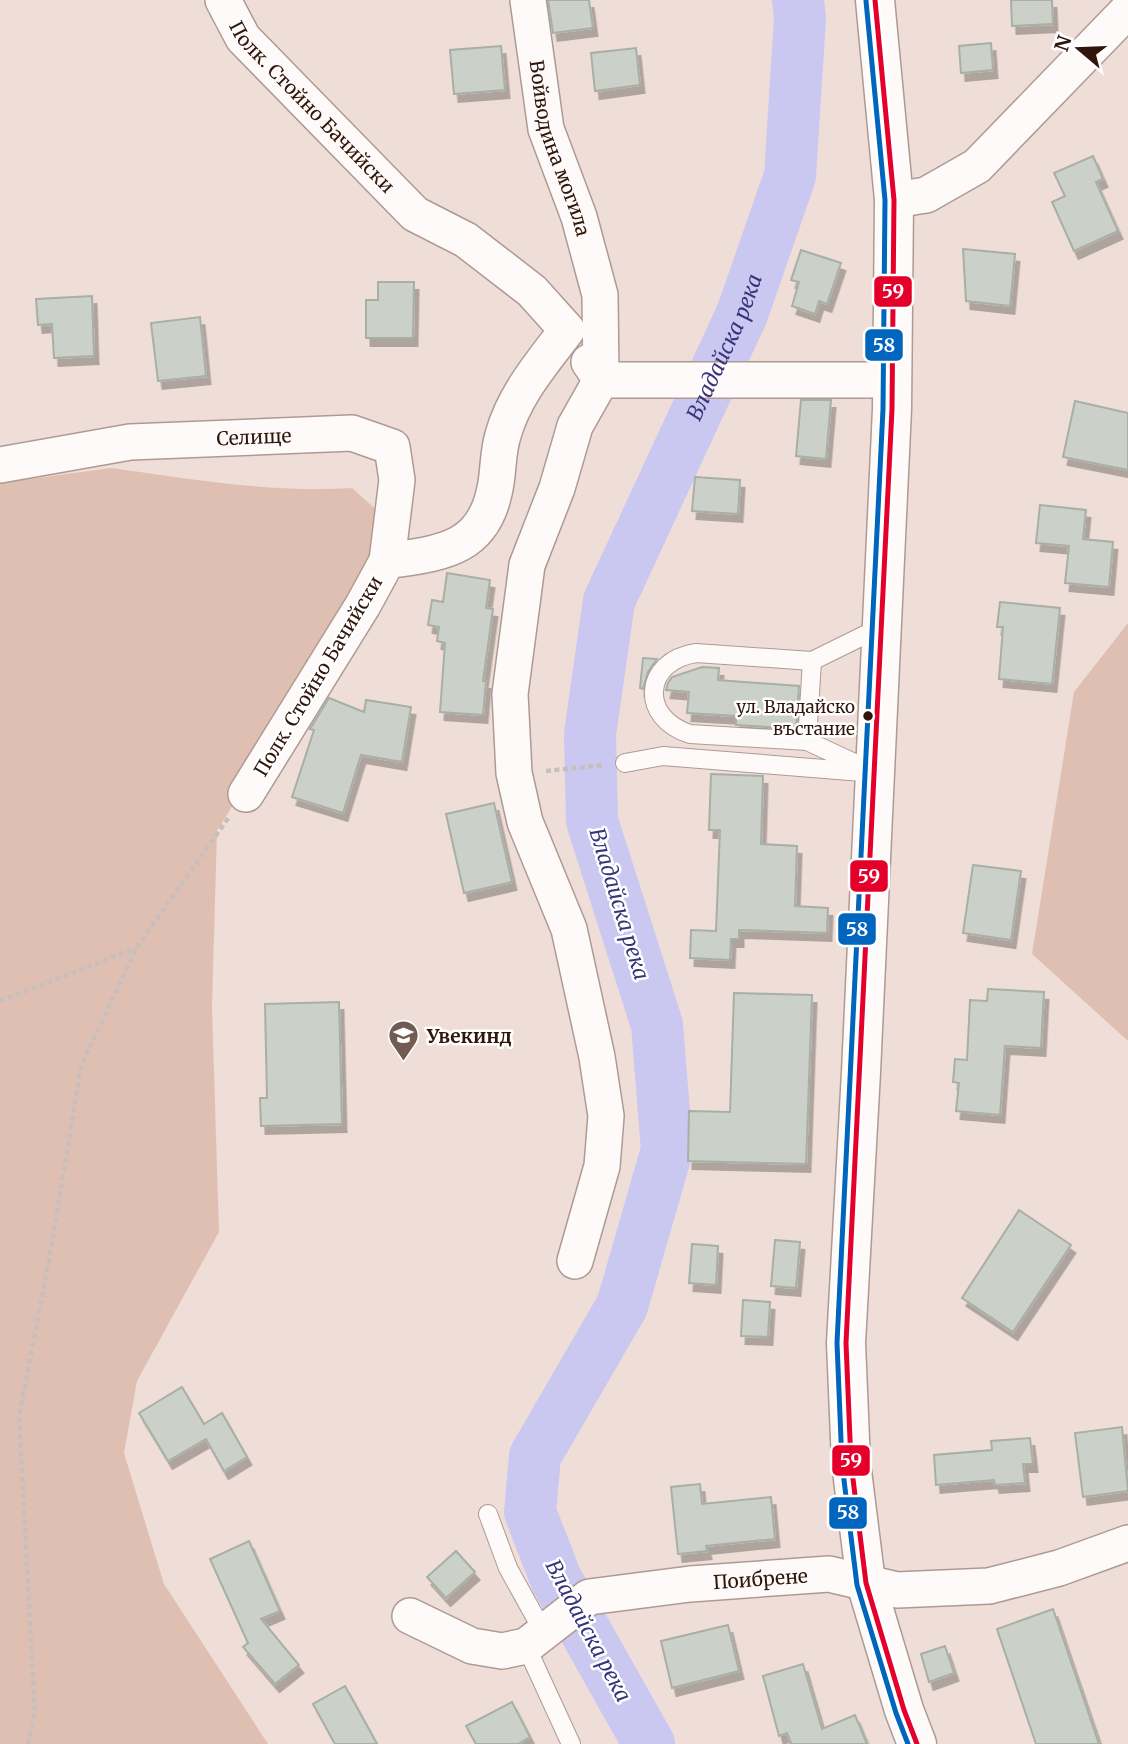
<svg xmlns="http://www.w3.org/2000/svg" width="1128" height="1744" font-family="Merriweather,serif">
<style>
.green{fill:#e0bfb3}
.lines{fill:none;stroke-linecap:round;stroke-linejoin:round}
.river{stroke:#cac7f0;stroke-width:52}
.building{fill:#cbd1c8;stroke:#a8afa5;stroke-width:2;filter:url(#shadow)}
.service-casing{stroke:#ae9a93;stroke-width:20}
.minor-casing{stroke:#ae9a93;stroke-width:38}
.primary-casing{stroke:#ae9a93;stroke-width:41}
.path{stroke:#c8bfbc;stroke-width:4.5;stroke-dasharray:5 3.5;stroke-linecap:butt}
.service{stroke:#fdfaf9;stroke-width:18}
.minor{stroke:#fdfaf9;stroke-width:35}
.primary{stroke:#fdfaf9;stroke-width:38}
.bus-1-casing{stroke:#fff;stroke-width:10}
.bus-2-casing{stroke:#fff;stroke-width:10}
.bus-1{stroke:#e4002b;stroke-width:5}
.bus-2{stroke:#0065bd;stroke-width:5}
.bus-dot{fill:#2f150a;stroke:#fff;stroke-width:2.5}
.labels{text-anchor:middle;stroke-width:5;stroke-linejoin:round;paint-order:stroke}
.bus-label{font-size:17px;fill:#2f150a;stroke:#fff;text-anchor:end}
.street-label{font-size:19px;fill:#2f150a;stroke:#fff}
.poi-label{font-size:19px;font-weight:bold;fill:#2f150a;stroke:#fff;text-anchor:start}
.water-label{font-size:21px;font-style:italic;fill:#38347b;stroke:#fff}
.line-badge{stroke:#fff;stroke-width:2.5}
.badge-label{font-size:19px;text-anchor:middle;font-weight:bold;fill:#fff}
</style>
<defs>
<filter id="shadow"><feDropShadow dx="4.5" dy="8" stdDeviation="0" flood-color="#0004"/></filter>
</defs>
<rect width="100%" height="100%" fill="#efded8"/>
<g class="green">
<path d="M111,468C191,479 271,493 352,488L382,515L377,569L217,831L212,1007L219,1232L137,1381L124,1453L164,1584L268,1744H0V483Z"/>
<polygon points="1128,623 1128,1041 1032,954 1074,692"/>
</g>
<g class="lines">
<path class="river" id="s1" d="M649,1744L556,1579L530,1512L535,1456L622,1306L667,1150L657,1025L592,821L590,734L609,601L742,314L790,176L800,18L798,0"/>
</g>
<g class="building">
<polygon points="548,0 589,0 593,28 553,33"/>
<polygon points="1011,0 1052,0 1053,24 1012,26"/>
<polygon points="991,43 993,70 961,73 959,46"/>
<polygon points="501,46 505,90 454,94 450,50"/>
<polygon points="636,48 640,85 595,91 591,53"/>
<polygon points="1093,156 1103,179 1096,182 1118,231 1074,251 1052,202 1065,196 1054,173"/>
<polygon points="963,249 1015,254 1010,306 966,301"/>
<polygon points="801,250 841,263 827,304 819,301 815,314 792,306 799,282 791,280"/>
<polygon points="378,282 414,282 413,338 366,338 366,300 378,300"/>
<polygon points="92,296 94,356 54,358 52,324 38,325 36,299"/>
<polygon points="200,317 206,376 158,381 151,323"/>
<polygon points="801,400 831,400 826,459 796,456"/>
<polygon points="1075,401 1128,413 1128,470 1063,457"/>
<polygon points="695,477 740,480 738,514 692,511"/>
<polygon points="1040,505 1086,510 1083,539 1113,542 1109,587 1065,583 1069,546 1036,543"/>
<polygon points="447,573 490,580 486,608 493,609 483,681 486,681 483,715 440,712 445,643 437,641 439,627 428,625 432,600 443,602"/>
<polygon points="1000,602 1060,608 1052,684 999,679 1003,627 997,627"/>
<polygon points="643,658 657,659 648,672 643,689 640,688"/>
<polygon points="702,667 719,668 718,680 799,686 796,729 736,725 736,716 687,713 689,692 666,690 668,683 672,677"/>
<polygon points="329,698 364,712 366,700 411,707 402,762 361,755 343,813 292,797 314,730 310,729"/>
<polygon points="711,774 763,776 761,844 797,846 795,906 828,908 827,933 739,930 739,939 731,939 730,960 690,958 691,930 716,931 720,830 709,830"/>
<polygon points="494,803 512,882 464,893 446,814"/>
<polygon points="973,865 1021,871 1011,940 963,933"/>
<polygon points="988,989 1044,992 1041,1048 1005,1046 1000,1115 956,1111 959,1083 953,1082 955,1059 967,1060 970,1000 987,1001"/>
<polygon points="734,993 812,995 806,1164 688,1161 689,1111 730,1112"/>
<polygon points="339,1002 342,1124 261,1126 260,1098 267,1098 265,1004"/>
<polygon points="1019,1210 1071,1245 1013,1332 962,1298"/>
<polygon points="775,1240 800,1242 796,1288 771,1286"/>
<polygon points="692,1244 718,1246 716,1285 689,1283"/>
<polygon points="743,1300 770,1302 768,1337 741,1336"/>
<polygon points="182,1387 204,1424 222,1413 247,1457 224,1471 206,1439 168,1461 139,1413"/>
<polygon points="1122,1427 1128,1491 1083,1497 1075,1433"/>
<polygon points="1030,1438 1033,1464 1023,1464 1025,1483 995,1485 994,1480 936,1485 934,1455 992,1450 991,1441"/>
<polygon points="700,1484 702,1504 771,1497 775,1539 706,1546 707,1551 678,1554 671,1487"/>
<polygon points="249,1541 280,1611 261,1619 299,1665 275,1684 243,1647 248,1643 210,1559"/>
<polygon points="456,1551 475,1572 446,1598 427,1577"/>
<polygon points="1053,1609 1099,1744 1036,1744 997,1629"/>
<polygon points="728,1625 739,1671 672,1688 661,1641"/>
<polygon points="945,1646 954,1673 929,1682 921,1654"/>
<polygon points="803,1664 822,1729 855,1715 867,1744 789,1744 791,1743 787,1733 779,1736 763,1676"/>
<polygon points="345,1686 360,1713 377,1744 335,1744 313,1704"/>
<polygon points="512,1702 530,1737 518,1744 476,1744 466,1726"/>
</g>
<g class="lines">
<defs>
<g id="service">
<polyline points="807,741 812,661"/>
<polyline points="625,763 663,756 862,772"/>
<path d="M876,773L807,741L690,734C639,718 643,661 696,653L812,661L881,627"/>
<polyline points="488,1514 508,1568 544,1633"/>
<polyline points="526,1646 571,1744"/>
</g>
<g id="minor">
<path id="s2" d="M223,0L243,38L415,214L466,240L532,291L567,330C542,363 514,395 503,435C497,454 499,474 494,493C481,552 437,553 387,561L363,605L246,794"/>
<path id="s3" d="M528,0L546,129L579,217L600,295L601,380L575,426L557,488L527,565L510,694L514,773L525,822L569,929L597,1057L606,1116L602,1166L575,1261"/>
<polyline points="894,200 926,195 977,166 1128,10"/>
<polyline points="589,362 601,380 892,380"/>
<path id="s4" d="M0,465L130,442L352,433L392,447L397,480L387,561"/>
<path id="s5" d="M410,1616L472,1646L502,1651L526,1646L589,1597L690,1584L829,1574L897,1590L989,1586L1059,1568L1128,1543"/>
</g>
<polyline id="primary" points="875,0 894,200 892,409 861,1072 846,1343 851,1463 866,1583 904,1710 917,1744"/>
</defs>
<use href="#service" class="service-casing"/>
<use href="#minor" class="minor-casing"/>
<use href="#primary" class="primary-casing"/>
<g class="path">
<polyline points="546,771 604,765"/>
<polyline points="0,1001 136,948"/>
<polyline points="28,1744 35,1713 19,1417 51,1249 81,1066 137,947 229,817"/>
</g>
<use href="#service" class="service"/>
<use href="#minor" class="minor"/>
<use href="#primary" class="primary"/>
<defs>
<polyline id="bus-1" points="875,0 894,200 892,409 846,1343 851,1463 866,1583 904,1710 917,1744"/>
<polyline id="bus-2" points="866,1 885,200 883,409 837,1343 842,1464 857,1585 896,1713 908,1744"/>
</defs>
<use href="#bus-1" class="bus-1-casing"/>
<use href="#bus-2" class="bus-2-casing"/>
<use href="#bus-1" class="bus-1"/>
<use href="#bus-2" class="bus-2"/>
</g>
<defs>
<symbol id="school-pin" viewBox="-11 -11 22 30"><path d="M0 17L-7.5 6A9.5 9.5 0 1 1 7.5 6Z" fill="#725b52" stroke="#fff"/><path d="M0-5L7-2L0 1L-7-2ZM-4 1L0 2.5L4 1V4Q0 6-4 4Z" fill="#fff"/></symbol>
</defs>
<g fill-rule="evenodd">
<use href="#school-pin" x="386" y="1018" width="35" height="47"/>
</g>
<circle class="bus-dot" cx="868" cy="716" r="6"/>
<g class="labels">
<g class="bus-label">
<text x="855" y="713">ул. Владайско<tspan x="855" dy="22">въстание</tspan></text>
</g>
<g class="street-label">
<text dy="7" stroke="none"><textPath href="#s2" startOffset="140">Полк. Стойно Бачийски</textPath></text>
<text dy="7" stroke="none"><textPath href="#s3" startOffset="152">Войводина могила</textPath></text>
<text dy="7" stroke="none"><textPath href="#s4" startOffset="256">Селище</textPath></text>
<text transform="translate(318 676) rotate(-59)" y="7">Полк. Стойно Бачийски</text>
<text dy="7" stroke="none"><textPath href="#s5" startOffset="376">Поибрене</textPath></text>
</g>
<g class="poi-label">
<text x="427" y="1043">Увекинд</text>
</g>
<g class="water-label">
<text dy="7" stroke="none"><textPath href="#s1" startOffset="1493">Владайска река</textPath></text>
<text transform="translate(619 904) rotate(73)" y="7">Владайска река</text>
<text transform="translate(588 1631) rotate(62)" y="7">Владайска река</text>
</g>
</g>
<g class="line-badge">
<rect x="873" y="275" width="40" height="33" rx="7" fill="#e4002b"/>
<rect x="864" y="328" width="40" height="34" rx="7" fill="#0065bd"/>
<rect x="849" y="859" width="40" height="34" rx="7" fill="#e4002b"/>
<rect x="837" y="912" width="40" height="34" rx="7" fill="#0065bd"/>
<rect x="831" y="1444" width="40" height="33" rx="7" fill="#e4002b"/>
<rect x="828" y="1496" width="40" height="34" rx="7" fill="#0065bd"/>
</g>
<g class="badge-label">
<text x="893" y="298">59</text>
<text x="884" y="352">58</text>
<text x="869" y="883">59</text>
<text x="857" y="936">58</text>
<text x="851" y="1467">59</text>
<text x="848" y="1519">58</text>
</g>
<g transform="translate(1079 49) rotate(289)" stroke="#ffffff" stroke-width="5" paint-order="stroke">
<path d="M0-5L12 26L0 18L-12 26Z" fill="#2f150a"/>
<text y="-10" font-size="19" font-weight="bold" text-anchor="middle" fill="#2f150a">N</text>
</g>
</svg>
